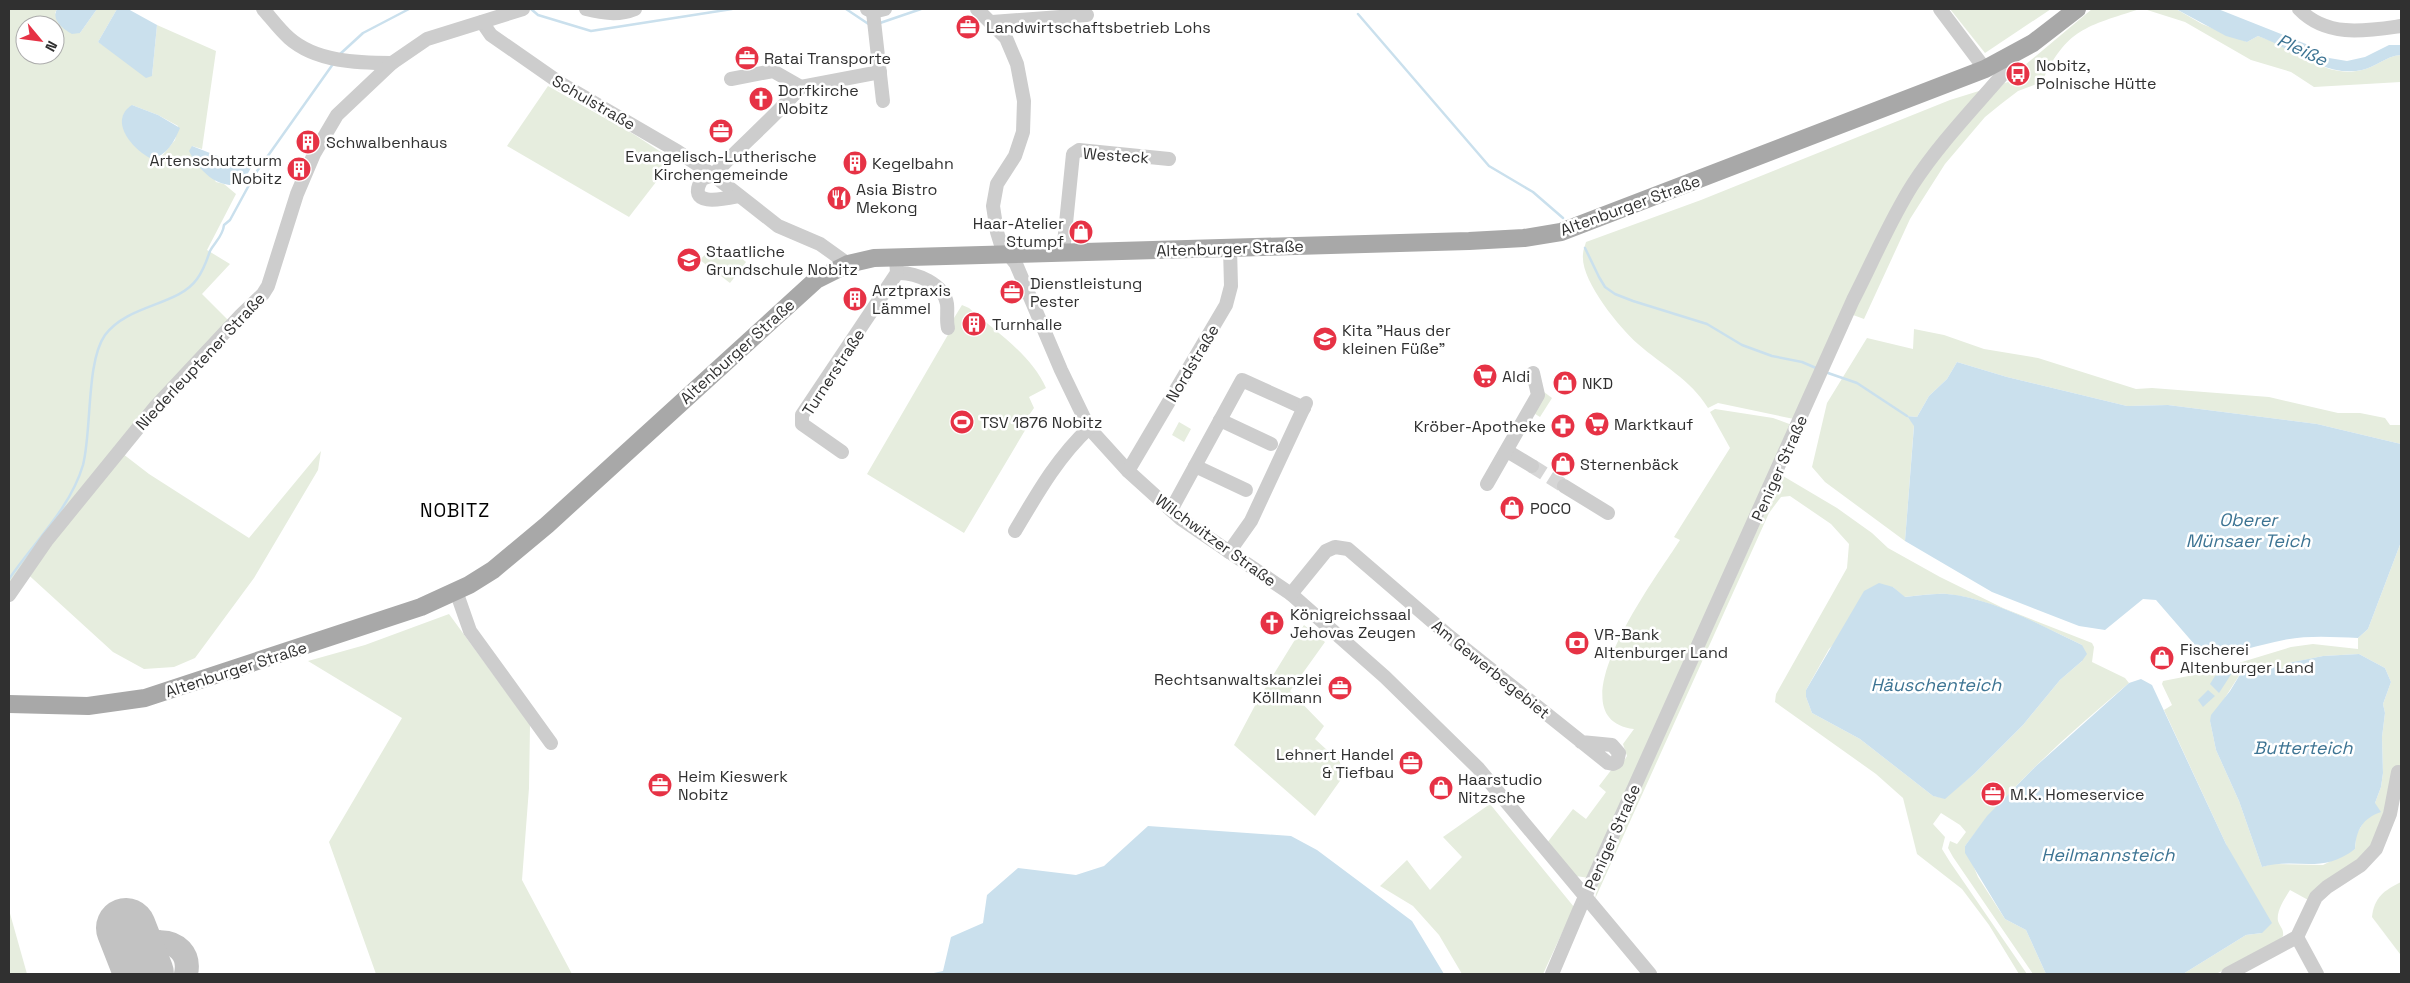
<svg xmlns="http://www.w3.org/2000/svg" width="2410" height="983" font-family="'Space Grotesk',sans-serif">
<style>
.green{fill:#e6edde;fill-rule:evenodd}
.water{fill:#cae0ed}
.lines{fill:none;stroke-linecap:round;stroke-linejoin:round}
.stream{stroke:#cae0ed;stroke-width:2.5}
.taxiway{stroke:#c2c2c2;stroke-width:24}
.runway{stroke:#c2c2c2;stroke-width:60}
.minor-tunnel{stroke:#d6d6d6;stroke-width:14;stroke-dasharray:14 7;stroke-linecap:butt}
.minor{stroke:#cdcdcd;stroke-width:14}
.major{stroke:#a8a8a8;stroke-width:18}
.labels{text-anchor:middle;stroke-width:5;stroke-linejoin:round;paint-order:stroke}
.poi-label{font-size:16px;fill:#303030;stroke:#fff;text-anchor:start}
.street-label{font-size:16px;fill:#303030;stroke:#fff}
.water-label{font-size:18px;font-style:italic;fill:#3d7493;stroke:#fff}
.quarter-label{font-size:19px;letter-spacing:1px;fill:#000;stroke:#fff}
</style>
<rect width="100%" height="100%" fill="#fff"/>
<g class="green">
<path d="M9,9H57L55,13L80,33L97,9H117L98,42L152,76L157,25L216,51L202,149L192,146L216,182L224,184L236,194L207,250L230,264L202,294L229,321L114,447L149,474L249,538L321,451L318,470L254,578L195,658L174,667L144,669L113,652L22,569L9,587ZM25,25H55V55H25ZM132,105L158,115L178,126L175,140L161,157Z"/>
<polygon points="1950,9 2051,9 1985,53"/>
<path d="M2092,9H2140C2087,26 2066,29 2042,82L2018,91L2001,104L1985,117L1945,164L1910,219L1864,319L1845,312L1794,419L1718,403L1708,408C1690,379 1663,366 1638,344C1619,327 1580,280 1583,254C1583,250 1585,246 1586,242L1701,200L1950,100L2024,77L2025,65Z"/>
<path d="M2144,9H2176L2202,24L2247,42L2258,36C2265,39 2273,41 2280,44C2307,57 2330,78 2362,70C2376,67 2386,56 2401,55V82L2314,87L2291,72L2251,60L2185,22Z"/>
<polygon points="548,86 635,135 673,160 629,217 507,146"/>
<polygon points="730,249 746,262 730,283 700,260 709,250"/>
<path d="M962,305L969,308C995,331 1032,355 1046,388L1029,397L1034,408L1027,418V427L964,533L867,474L949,333L946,331Z"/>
<polygon points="1914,329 1944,335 1984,349 2038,358 2136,389 2152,388 2269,397 2338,413 2360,413 2385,418 2390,425 2401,425 2401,444 2317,424 2168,405 2127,406 2007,377 1957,362 1947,379 1929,396 1917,417 1907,416 1914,425 1905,541 1825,482 1812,467 1827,403 1867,338 1913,349"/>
<polygon points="1544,392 1552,398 1540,417 1532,412"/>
<path d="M1715,409L1773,418L1792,425L1589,878L1576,876L1547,843L1573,809L1586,819L1606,792L1599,786L1612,769L1620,767L1627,756L1623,744L1634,729C1549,718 1660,572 1680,540L1674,537L1730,448L1710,412Z"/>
<polygon points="1179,422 1191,429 1184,442 1172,435"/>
<path d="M1783,476L1837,508L1872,533L1888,548L1940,577L2003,608L2092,643L2094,647L2092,662L2125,678L2129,683C2070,733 2011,784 1965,846L1978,877L2005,919L2026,930L2046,974H2033L1953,857L1948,848L1950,841L1957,844L1966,832L1960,825L1941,813L1933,824L1945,837L1942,849L1950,862L2027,974H2019L1989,925L1962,889L1917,854L1903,798L1876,774L1775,702L1776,694L1847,568L1849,544L1831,524L1790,496L1781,497L1769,513L1595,899L1598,883L1781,477ZM1893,587L1904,597C1918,596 1933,593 1947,594C1991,598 2042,626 2082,645V661L2060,680L2023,725L1974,774L1945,798L1933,796L1860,739L1812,713L1806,697V690L1829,649Z"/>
<path d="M2401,542L2400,771L2373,848L2310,901L2290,890C2285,898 2276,911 2278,921C2280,927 2284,929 2283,936L2277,942L2216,974H2183L2246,935L2262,933L2226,844L2164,710L2172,705L2162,684L2163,681L2209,672L2291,647L2313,644L2358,649V638L2368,629ZM2359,654L2385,668L2391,682L2383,704L2385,713L2382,737L2383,773L2381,787L2375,803L2356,835L2355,849L2323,865L2272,864L2262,867L2239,801L2216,750L2210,721L2244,668L2280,671L2289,663L2323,656Z"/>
<polygon points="449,614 530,725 529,788 522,880 572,974 376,974 329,842 402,718 308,661 365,645"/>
<polygon points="1304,625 1325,642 1290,691 1324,726 1315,739 1340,762 1342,778 1315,816 1234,745 1259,698"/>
<polygon points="1490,804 1574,907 1543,974 1462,974 1439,935 1413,906 1380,886 1407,860 1430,890 1462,857 1443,837"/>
<path d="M2401,882V954H2400L2372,917C2374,897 2385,890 2401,882Z"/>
<polygon points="9,910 27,974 9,974"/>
</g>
<g class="water">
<path d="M57,9H97L80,33L72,34C63,29 51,20 57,9Z"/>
<polygon points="117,9 128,9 157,25 152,76 146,78 98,42"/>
<path d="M2176,9H2218L2306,44L2329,58L2347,61L2365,57L2389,45H2401V55C2386,56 2376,67 2362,70C2327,78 2291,48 2258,36L2247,42L2226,36Z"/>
<path d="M132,105L158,115L180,128C174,142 167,155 152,159C134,151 107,121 132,105Z"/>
<path d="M192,146L233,162H245L252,166L242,184C218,190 199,171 189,151Z"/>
<path d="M1957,362L2007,377L2127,406L2168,405L2317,424L2401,444V542L2368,629L2358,638C2333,637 2309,635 2284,640C2259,645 2234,653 2208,657L2195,645L2156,600L2143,599L2105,630L2079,626L1992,592L1905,541L1914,426L1907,416L1917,417L1929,396L1947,379Z"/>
<path d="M1879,583L1893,587L1905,597C1918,596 1934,593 1947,594C1992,598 2042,626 2082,645L2087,654L2082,661L2060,680L2023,725L1974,774L1945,799L1933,796L1860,739L1812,713L1806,697V690L1864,591Z"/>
<path d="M2359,654L2385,668L2391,682L2383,704L2385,713L2382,737L2383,773L2381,787L2375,803L2381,812C2363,818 2356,830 2355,849C2321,875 2298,857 2262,867L2239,801L2216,750L2210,721L2211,715L2230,691L2244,668L2273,666L2280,671L2288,663L2323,656Z"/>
<polygon points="2228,672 2232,673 2219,693 2210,684 2215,676"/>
<polygon points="2141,679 2152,685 2226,844 2272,923 2262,933 2246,935 2183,974 2046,974 2026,930 2005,919 1965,853 1965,846 1987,816 2035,767 2129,683"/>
<polygon points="2208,690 2215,696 2203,707 2198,700"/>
<polygon points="1148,826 1291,836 1317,850 1412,921 1444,974 929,974 943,971 951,937 983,923 987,895 1018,868 1076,875 1104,866"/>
</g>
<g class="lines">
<g class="stream">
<polyline points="531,9 538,15 591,31 732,9"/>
<polyline points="846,9 870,25"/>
<polyline points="1358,14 1489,166 1533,192 1563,218"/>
<polyline points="880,23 921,9"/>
<polyline points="339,55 363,33 409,9"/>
<polyline points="1585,248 1599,277 1605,287 1615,294 1633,301 1707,324 1742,345 1772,356 1802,362 1816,368"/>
<polyline points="1828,373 1857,383 1907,416"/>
<path d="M9,579C34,542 70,509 83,465C92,430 86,362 105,335C128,304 178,306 197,279C203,271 207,260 210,251C215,242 223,236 224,225L230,220L255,174L333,64"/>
</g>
<path class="taxiway" d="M134,974C127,931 195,932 186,974"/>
<polyline class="runway" points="126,928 144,974"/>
<polyline class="minor-tunnel" points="1532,466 1564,486"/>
<g class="minor">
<path d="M263,9C271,18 279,29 289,38C316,62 358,63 392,63"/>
<path d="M586,9C603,13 618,16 635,9"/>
<polyline points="867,9 873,12 885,9"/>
<polyline points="977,9 1006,38 1017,64 1024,101 1023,132 1015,156 997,184 993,206 997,232 1001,245 1016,264 1061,370 1089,428 1128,471 1181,519 1291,594 1385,677 1478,768 1650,974"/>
<polyline points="1940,9 1985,69"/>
<path d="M2299,9C2327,38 2366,31 2401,26"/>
<polyline points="873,12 883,101"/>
<polyline points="482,22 491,35 560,83 677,151 713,175 778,226 820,244 848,264"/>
<polyline points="992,22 1087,15"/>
<polyline points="731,79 773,71 801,87"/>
<polyline points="801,87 880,72"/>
<path d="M713,175C742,145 773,118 801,87"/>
<path d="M713,175L702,179C685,208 724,199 739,196"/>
<polyline points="1063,253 1073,154 1079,150 1169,159"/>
<path d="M897,273C916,272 944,284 947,304C948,312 946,320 948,328"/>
<polyline points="1220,420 1271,444"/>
<polyline points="1507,451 1532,466"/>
<polyline points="842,452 802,424 802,415 897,273 896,258"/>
<polyline points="1195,466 1246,490"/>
<polyline points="1128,471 1226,305 1231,286 1230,248"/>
<polyline points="1487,484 1538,395 1533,373"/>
<polyline points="1564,486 1608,513"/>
<polyline points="1171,510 1242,380 1304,408"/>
<path d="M1015,531C1037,494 1057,458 1089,428"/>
<polyline points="1229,552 1251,521 1306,403"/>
<polyline points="456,591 470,631 551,743"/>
<polyline points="1291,594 1326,551 1335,547 1348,549 1449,636 1608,763 1613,764 1617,762 1619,753 1612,745 1581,742"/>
<polyline points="9,595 47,540 156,406 241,315 263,294 268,286 297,194 314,154 337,115 392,63 427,39 523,9"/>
<polyline points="2297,937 2317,974"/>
<path d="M1552,974L1580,908L1853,300C1873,261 1890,220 1913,184C1939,144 1972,110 2003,74L2005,60"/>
<polyline points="2228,974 2297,937 2316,897 2327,887 2361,865 2376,849 2390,814 2398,772"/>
</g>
<polyline class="major" points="9,704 88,706 145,698 421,607 469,585 493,570 547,525 816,280 848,264 874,258 1469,241 1524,238 1561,232 1985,69 2033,43 2077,9"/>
</g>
<defs>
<symbol id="office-disc" viewBox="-11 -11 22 22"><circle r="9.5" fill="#e63245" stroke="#fff"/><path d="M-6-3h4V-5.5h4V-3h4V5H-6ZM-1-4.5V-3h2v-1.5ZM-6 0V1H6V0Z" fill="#fff"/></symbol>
<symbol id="bus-disc" viewBox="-11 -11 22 22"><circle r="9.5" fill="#e63245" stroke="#fff"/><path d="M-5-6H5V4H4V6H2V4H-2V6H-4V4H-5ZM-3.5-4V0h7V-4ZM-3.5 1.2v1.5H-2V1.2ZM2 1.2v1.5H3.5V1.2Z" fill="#fff"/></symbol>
<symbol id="church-disc" viewBox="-11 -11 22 22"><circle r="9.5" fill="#e63245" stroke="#fff"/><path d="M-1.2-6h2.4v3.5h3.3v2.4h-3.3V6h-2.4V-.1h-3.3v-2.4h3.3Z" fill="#fff"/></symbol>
<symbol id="building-disc" viewBox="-11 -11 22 22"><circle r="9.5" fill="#e63245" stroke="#fff"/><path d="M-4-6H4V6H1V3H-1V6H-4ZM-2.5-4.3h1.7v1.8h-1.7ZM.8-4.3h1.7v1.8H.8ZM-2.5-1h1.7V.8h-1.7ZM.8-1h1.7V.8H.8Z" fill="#fff"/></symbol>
<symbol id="restaurant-disc" viewBox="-11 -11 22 22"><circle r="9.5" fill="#e63245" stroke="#fff"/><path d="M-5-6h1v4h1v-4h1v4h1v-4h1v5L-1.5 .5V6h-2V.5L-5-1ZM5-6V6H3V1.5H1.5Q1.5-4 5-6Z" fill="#fff"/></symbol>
<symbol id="shop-disc" viewBox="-11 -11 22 22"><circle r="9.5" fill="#e63245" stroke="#fff"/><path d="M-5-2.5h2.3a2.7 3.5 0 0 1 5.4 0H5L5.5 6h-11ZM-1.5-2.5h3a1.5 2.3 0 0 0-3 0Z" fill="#fff"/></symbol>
<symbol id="school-disc" viewBox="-11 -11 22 22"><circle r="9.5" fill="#e63245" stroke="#fff"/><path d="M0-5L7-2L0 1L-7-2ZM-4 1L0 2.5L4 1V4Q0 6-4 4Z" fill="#fff"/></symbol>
<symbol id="supermarket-disc" viewBox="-11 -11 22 22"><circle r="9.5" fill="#e63245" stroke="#fff"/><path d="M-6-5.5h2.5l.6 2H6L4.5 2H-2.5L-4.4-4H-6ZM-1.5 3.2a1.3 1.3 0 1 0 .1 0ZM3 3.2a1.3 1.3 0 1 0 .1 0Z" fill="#fff"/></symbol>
<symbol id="stadium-disc" viewBox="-11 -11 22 22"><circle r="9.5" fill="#e63245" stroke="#fff"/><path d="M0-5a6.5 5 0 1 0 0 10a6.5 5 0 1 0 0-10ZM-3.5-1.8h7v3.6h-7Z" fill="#fff"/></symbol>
<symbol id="pharmacy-disc" viewBox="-11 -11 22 22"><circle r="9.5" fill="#e63245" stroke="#fff"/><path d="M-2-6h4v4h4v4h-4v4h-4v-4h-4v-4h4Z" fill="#fff"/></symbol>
<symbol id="bank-disc" viewBox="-11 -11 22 22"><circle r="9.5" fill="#e63245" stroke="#fff"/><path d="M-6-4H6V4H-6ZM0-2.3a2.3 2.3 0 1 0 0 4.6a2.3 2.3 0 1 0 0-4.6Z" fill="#fff"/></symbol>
</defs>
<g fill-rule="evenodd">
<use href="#office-disc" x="954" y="13" width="28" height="28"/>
<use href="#office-disc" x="733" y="44" width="28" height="28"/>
<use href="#bus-disc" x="2004" y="60" width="28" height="28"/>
<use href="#church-disc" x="747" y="85" width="28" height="28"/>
<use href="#office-disc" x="707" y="117" width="28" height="28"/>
<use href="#building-disc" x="294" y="128" width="28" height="28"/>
<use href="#building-disc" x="841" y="149" width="28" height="28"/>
<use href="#building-disc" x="285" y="155" width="28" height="28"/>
<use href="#restaurant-disc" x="825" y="184" width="28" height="28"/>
<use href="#shop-disc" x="1067" y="218" width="28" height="28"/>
<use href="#school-disc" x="675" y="246" width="28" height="28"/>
<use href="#office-disc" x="998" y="278" width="28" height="28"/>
<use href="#building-disc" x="841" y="285" width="28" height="28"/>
<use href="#building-disc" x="960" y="310" width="28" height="28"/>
<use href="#school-disc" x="1311" y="325" width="28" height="28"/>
<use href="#supermarket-disc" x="1471" y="362" width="28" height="28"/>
<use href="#shop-disc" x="1551" y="369" width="28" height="28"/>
<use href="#stadium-disc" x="948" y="408" width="28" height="28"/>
<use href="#supermarket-disc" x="1583" y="410" width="28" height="28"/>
<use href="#pharmacy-disc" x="1549" y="412" width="28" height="28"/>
<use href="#shop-disc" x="1549" y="450" width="28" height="28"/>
<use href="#shop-disc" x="1498" y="494" width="28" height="28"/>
<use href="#church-disc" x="1258" y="609" width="28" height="28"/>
<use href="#bank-disc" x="1563" y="629" width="28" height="28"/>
<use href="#shop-disc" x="2148" y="644" width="28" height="28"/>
<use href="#office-disc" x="1326" y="674" width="28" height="28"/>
<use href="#office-disc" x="1397" y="749" width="28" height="28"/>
<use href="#office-disc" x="646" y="771" width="28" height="28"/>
<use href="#shop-disc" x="1427" y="774" width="28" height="28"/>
<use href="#office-disc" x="1979" y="780" width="28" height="28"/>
</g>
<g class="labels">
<g class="poi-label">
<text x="986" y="33">Landwirtschaftsbetrieb Lohs</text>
<text x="764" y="64">Ratai Transporte</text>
<text x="2036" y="71">Nobitz,<tspan x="2036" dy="18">Polnische Hütte</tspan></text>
<text x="778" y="96">Dorfkirche<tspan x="778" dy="18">Nobitz</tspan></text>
<text x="326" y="148">Schwalbenhaus</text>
<text x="721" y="162" text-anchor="middle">Evangelisch-Lutherische<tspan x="721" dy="18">Kirchengemeinde</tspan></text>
<text x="282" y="166" text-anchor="end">Artenschutzturm<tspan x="282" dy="18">Nobitz</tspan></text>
<text x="872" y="169">Kegelbahn</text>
<text x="856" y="195">Asia Bistro<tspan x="856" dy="18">Mekong</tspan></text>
<text x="1064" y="229" text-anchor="end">Haar-Atelier<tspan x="1064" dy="18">Stumpf</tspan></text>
<text x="706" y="257">Staatliche<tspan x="706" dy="18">Grundschule Nobitz</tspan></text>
<text x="1030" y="289">Dienstleistung<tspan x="1030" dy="18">Pester</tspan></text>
<text x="872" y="296">Arztpraxis<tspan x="872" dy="18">Lämmel</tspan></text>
<text x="992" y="330">Turnhalle</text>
<text x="1342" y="336">Kita "Haus der<tspan x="1342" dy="18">kleinen Füße"</tspan></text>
<text x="1502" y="382">Aldi</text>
<text x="1582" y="389">NKD</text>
<text x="980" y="428">TSV 1876 Nobitz</text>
<text x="1614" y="430">Marktkauf</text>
<text x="1546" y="432" text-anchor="end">Kröber-Apotheke</text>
<text x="1580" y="470">Sternenbäck</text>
<text x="1530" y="514">POCO</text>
<text x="1290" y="620">Königreichssaal<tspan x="1290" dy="18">Jehovas Zeugen</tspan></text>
<text x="1594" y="640">VR-Bank<tspan x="1594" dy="18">Altenburger Land</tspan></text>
<text x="2180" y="655">Fischerei<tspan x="2180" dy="18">Altenburger Land</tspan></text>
<text x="1322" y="685" text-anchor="end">Rechtsanwaltskanzlei<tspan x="1322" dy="18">Köllmann</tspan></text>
<text x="1394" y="760" text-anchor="end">Lehnert Handel<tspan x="1394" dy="18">&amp; Tiefbau</tspan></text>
<text x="678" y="782">Heim Kieswerk<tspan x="678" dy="18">Nobitz</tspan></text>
<text x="1458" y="785">Haarstudio<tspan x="1458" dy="18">Nitzsche</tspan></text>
<text x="2010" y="800">M.K. Homeservice</text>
</g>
<g class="street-label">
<text transform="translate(594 102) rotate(30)" y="6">Schulstraße</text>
<text transform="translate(1116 155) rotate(4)" y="6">Westeck</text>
<text transform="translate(1630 205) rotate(-20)" y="6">Altenburger Straße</text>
<text transform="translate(1230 248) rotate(-2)" y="6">Altenburger Straße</text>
<text transform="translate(737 351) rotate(-42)" y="6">Altenburger Straße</text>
<text transform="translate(200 361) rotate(-47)" y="6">Niederleuptener Straße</text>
<text transform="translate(1192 363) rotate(-59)" y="6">Nordstraße</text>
<text transform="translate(833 372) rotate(-57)" y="6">Turnerstraße</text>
<text transform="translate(1779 468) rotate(-66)" y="6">Peniger Straße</text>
<text transform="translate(1216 540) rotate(36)" y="6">Wilchwitzer Straße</text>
<text transform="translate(236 669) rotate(-18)" y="6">Altenburger Straße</text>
<text transform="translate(1491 669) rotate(39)" y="6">Am Gewerbegebiet</text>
<text transform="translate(1612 837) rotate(-66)" y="6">Peniger Straße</text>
</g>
<g class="water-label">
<text transform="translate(2302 50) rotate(25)" y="6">Pleiße</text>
<text x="2248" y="526">Oberer<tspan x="2248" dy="21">Münsaer Teich</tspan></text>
<text x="1936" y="691">Häuschenteich</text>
<text x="2303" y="754">Butterteich</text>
<text x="2108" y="861">Heilmannsteich</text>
</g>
<g class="quarter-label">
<text x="455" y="517">NOBITZ</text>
</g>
</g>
<rect width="2410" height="983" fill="none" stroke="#303030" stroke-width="20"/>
<g transform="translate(40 40) rotate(119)"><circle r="24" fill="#ffffff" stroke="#acacac"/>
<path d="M0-4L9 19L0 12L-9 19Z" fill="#e63245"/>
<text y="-8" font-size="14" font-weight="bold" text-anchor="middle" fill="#303030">N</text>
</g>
</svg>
